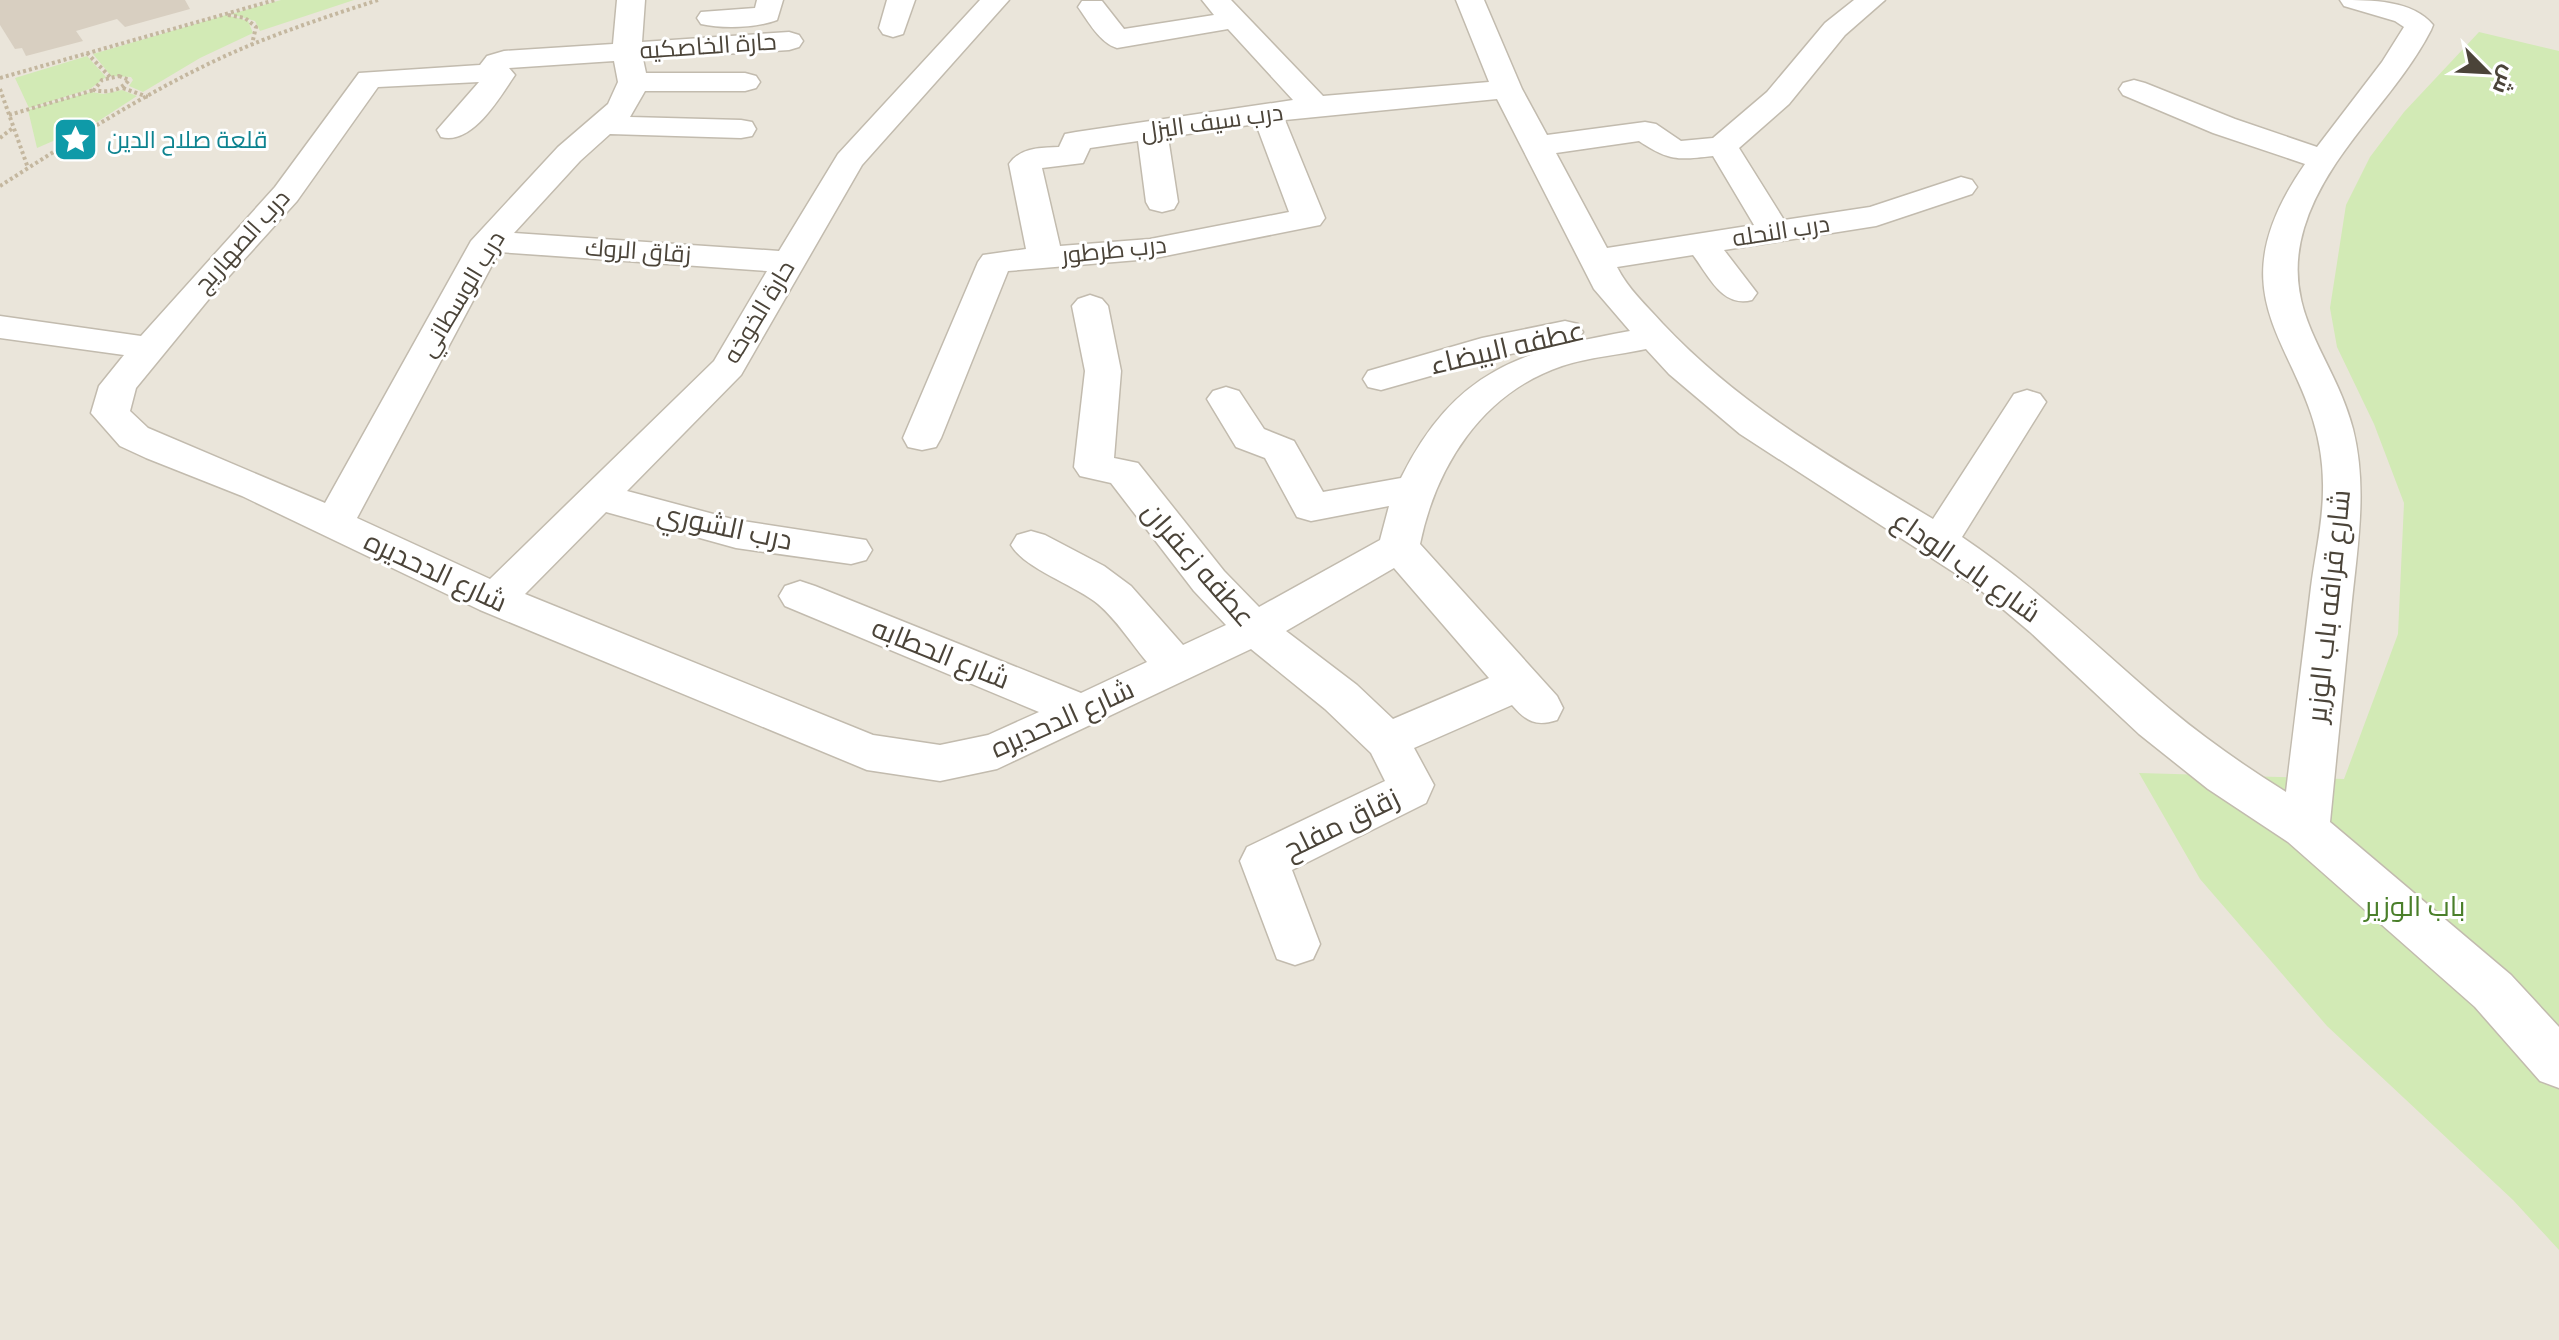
<svg xmlns="http://www.w3.org/2000/svg" width="2559" height="1340" font-family="Cabin,Cairo,sans-serif">
<style>
.residential{fill:#eae5da}
.green{fill:#d2eab5}
.building{fill:#d8cfc1}
.lines{fill:none;stroke-linecap:round;stroke-linejoin:round}
.minor-casing{stroke:#c2bbae;stroke-width:3}
.path{stroke:#c4b79f;stroke-width:4;stroke-dasharray:3 3;stroke-linecap:butt}
.minor{fill:#fff;fill-rule:evenodd}
.labels{text-anchor:middle;stroke-width:6;stroke-linejoin:round;paint-order:stroke}
.far-street-label{font-size:24px;fill:#4b4439;stroke:#fff}
.far-culture-label{font-size:24px;fill:#0d838f;stroke:#fff;text-anchor:start}
.street-label{font-size:28px;fill:#4b4439;stroke:#fff}
.park-label{font-size:28px;fill:#4a7f2a;stroke:#fff}
</style>
<rect width="100%" height="100%" fill="#f6f3ec"/>
<rect class="residential" x="0" y="0" width="2559" height="1340"/>
<g class="green">
<polygon points="281,0 354,0 260,31 255,21 231,14"/>
<polygon points="226,15 248,21 253,33 200,58 143,92 129,86 133,80 131,77 111,76 93,54"/>
<polygon points="2479,32 2559,51 2559,1250 2513,1200 2327,1026 2200,879 2139,773 2344,779 2398,634 2404,503 2374,424 2337,347 2330,308 2346,205 2370,157 2404,112"/>
<polygon points="87,56 106,77 90,89 29,108 15,78"/>
<polygon points="122,90 137,96 97,122 37,148 28,110 91,92 104,94"/>
</g>
<polygon class="building" points="0,0 185,0 190,9 125,27 117,19 76,31 83,41 26,56 22,48 15,49 0,25"/>
<g class="lines">
<defs>
<g id="minor">
<path d="M617,0H645L642,42L789,32L799,35L803,41L799,47L789,50L643,59L646,73H745L756,76L760,82L756,88L745,91H645L630,117L741,120L752,122L756,129L752,136L741,138L610,134L580,161L514,233L779,251L838,154L980,0H1009L862,165L741,375L627,491L736,520L866,540L872,550L866,560L851,564L736,548L606,512L525,594L873,735L940,745L988,735L1039,712L785,606L779,596L785,586L800,581L815,586L1081,693L1147,662C1131,643 1117,620 1098,604C1075,585 1025,569 1011,545L1017,535L1031,531L1045,535L1104,566L1131,586L1183,645L1226,625L1194,591L1111,483L1080,476L1074,467L1085,371L1072,306L1078,299L1090,295L1102,299L1108,306L1121,371L1114,458L1138,463L1224,571L1259,607L1380,540L1389,506L1311,521L1297,517L1265,458L1236,447L1207,399L1213,391L1226,387L1239,391L1264,429L1294,441L1323,492L1401,478C1455,370 1520,351 1630,331L1594,289L1497,99L1285,120L1325,218L1320,225L1150,259L1008,271L941,438L936,447L922,450L908,447L903,438L978,262L983,255L1026,249L1009,164C1021,147 1040,148 1059,147L1065,134L1076,132L1293,100L1228,29L1117,48C1100,43 1088,21 1078,7L1082,1H1102L1124,29L1214,15L1202,0H1231L1323,96L1489,82L1456,0H1484L1522,89L1547,135L1645,122L1656,124L1681,141L1713,138L1767,92L1825,23L1854,0H1885L1845,35L1789,104L1739,148L1784,220L1870,207L1961,177L1972,180L1977,187L1972,194L1876,226L1724,250L1757,293L1752,300C1722,308 1709,276 1693,255L1617,267C1628,289 1646,305 1662,323C1740,406 1836,461 1933,519L2014,394L2027,390L2040,394L2046,402L1962,537C2038,588 2101,651 2171,710C2207,740 2246,767 2286,792C2294,724 2303,655 2311,587C2315,555 2323,522 2323,490C2326,351 2200,315 2305,164L2213,133L2123,95L2119,89L2123,83L2134,80L2145,83L2235,119L2317,147L2382,62L2404,27L2395,21L2344,6L2340,0C2371,0 2413,0 2433,25L2431,30C2395,100 2327,152 2304,228C2279,312 2334,355 2353,429C2368,489 2357,549 2351,610C2344,681 2337,751 2330,822L2511,975L2559,1027V1088L2540,1081L2475,1007L2288,842L2208,789L2139,734L2030,632L1978,588L1740,434L1669,374L1646,349C1619,355 1589,357 1562,366C1482,393 1436,466 1420,544L1557,696L1563,708L1557,720C1535,727 1526,721 1512,705L1414,748L1434,785L1426,803L1292,870L1320,944L1313,959L1295,965L1277,959L1240,861L1247,847L1385,781L1371,753L1325,709L1251,649L997,769L940,781L867,770L480,610L242,496L146,458L120,446L91,413L99,386L124,355L0,338V316L141,336L275,187L359,73L480,65L487,56L504,51L613,44ZM614,61L618,82L608,104L558,147L471,241L325,503L148,428L130,411L136,388L213,294L297,201L378,87L479,82L437,130L441,137C473,145 499,98 515,75L509,68ZM1256,124L1289,212L1150,239L1060,246L1042,168L1083,163L1090,148L1138,141L1146,202L1150,209L1162,212L1174,209L1178,202L1168,137ZM1639,141C1669,161 1677,160 1713,156L1754,225L1607,248L1556,153ZM499,252L767,271L714,361L490,579L357,518ZM1394,568L1489,678L1393,719L1357,685L1286,631Z"/>
<path d="M757,0H783L777,20C756,28 723,29 701,24L697,18L701,12L755,8Z"/>
<polygon points="887,0 915,0 903,34 893,37 883,34 879,28"/>
<polygon points="1565,321 1578,324 1583,332 1578,340 1501,356 1381,390 1368,387 1363,379 1368,371 1482,338"/>
</g>
</defs>
<use href="#minor" class="minor-casing"/>
<g class="path">
<polyline points="228,15 245,18 256,27 252,44"/>
<polyline points="87,53 110,77"/>
<path d="M119,76L129,80C120,91 108,93 94,90L102,80Z"/>
<polyline points="0,78 275,0"/>
<polyline points="123,88 148,97"/>
<polyline points="0,89 28,168"/>
<polyline points="9,115 94,90"/>
<polyline points="0,138 14,127"/>
<path d="M0,186C72,140 145,93 223,57C273,34 326,17 378,0"/>
</g>
<use href="#minor" class="minor"/>
</g>
<defs>
<symbol id="sight-square" viewBox="-11 -11 22 22"><rect x="-9" y="-9" width="18" height="18" rx="4" fill="#0f9aa8" stroke="#fff"/><path d="M0-6L1.8-2.2L6-1.7L2.9 1.2L3.7 5.4L0 3.3L-3.7 5.4L-2.9 1.2L-6-1.7L-1.8-2.2Z" fill="#fff"/></symbol>
</defs>
<g fill-rule="evenodd">
<use href="#sight-square" x="50" y="114" width="51" height="51"/>
</g>
<g class="labels">
<g class="far-street-label">
<text transform="translate(708 46) rotate(-4)" y="8">حارة الخاصكيه</text>
<text transform="translate(1212 122) rotate(-8)" y="8">درب سيف اليزل</text>
<text transform="translate(1781 231) rotate(-9)" y="8">درب النحله</text>
<text transform="translate(242 241) rotate(-48)" y="8">درب الصهاريج</text>
<text transform="translate(1114 250) rotate(-6)" y="8">درب طرطور</text>
<text transform="translate(638 251) rotate(4)" y="8">زقاق الروك</text>
<text transform="translate(462 294) rotate(-59)" y="8">درب الوسطاني</text>
<text transform="translate(759 312) rotate(-59)" y="8">حارة الخوخه</text>
</g>
<g class="far-culture-label">
<text x="107" y="148">قلعة صلاح الدين</text>
</g>
<g class="street-label">
<text transform="translate(1507 347) rotate(-13)" y="10">عطفه البيضاء</text>
<text transform="translate(725 526) rotate(12)" y="10">درب الشوري</text>
<text transform="translate(1199 564) rotate(49)" y="10">عطفه زعفران</text>
<text transform="translate(1967 566) rotate(35)" y="10">شارع باب الوداع</text>
<text transform="translate(436 571) rotate(25)" y="10">شارع الدحديره</text>
<text transform="translate(2328 606) rotate(-84)" y="10">شارع قرافه باب الوزير</text>
<text transform="translate(941 653) rotate(22)" y="10">شارع الحطابه</text>
<text transform="translate(1062 718) rotate(-24)" y="10">شارع الدحديره</text>
<text transform="translate(1341 823) rotate(-26)" y="10">زقاق مفلح</text>
</g>
<g class="park-label">
<text x="2415" y="916">باب الوزير</text>
</g>
</g>
<g transform="translate(2487 72) rotate(114)" stroke="#ffffff" stroke-width="6" paint-order="stroke">
<path d="M0-6L14 30L0 20L-14 30Z" fill="#4b4439"/>
<text y="-12" font-size="22" font-weight="bold" text-anchor="middle" fill="#4b4439">ش</text>
</g>
</svg>
